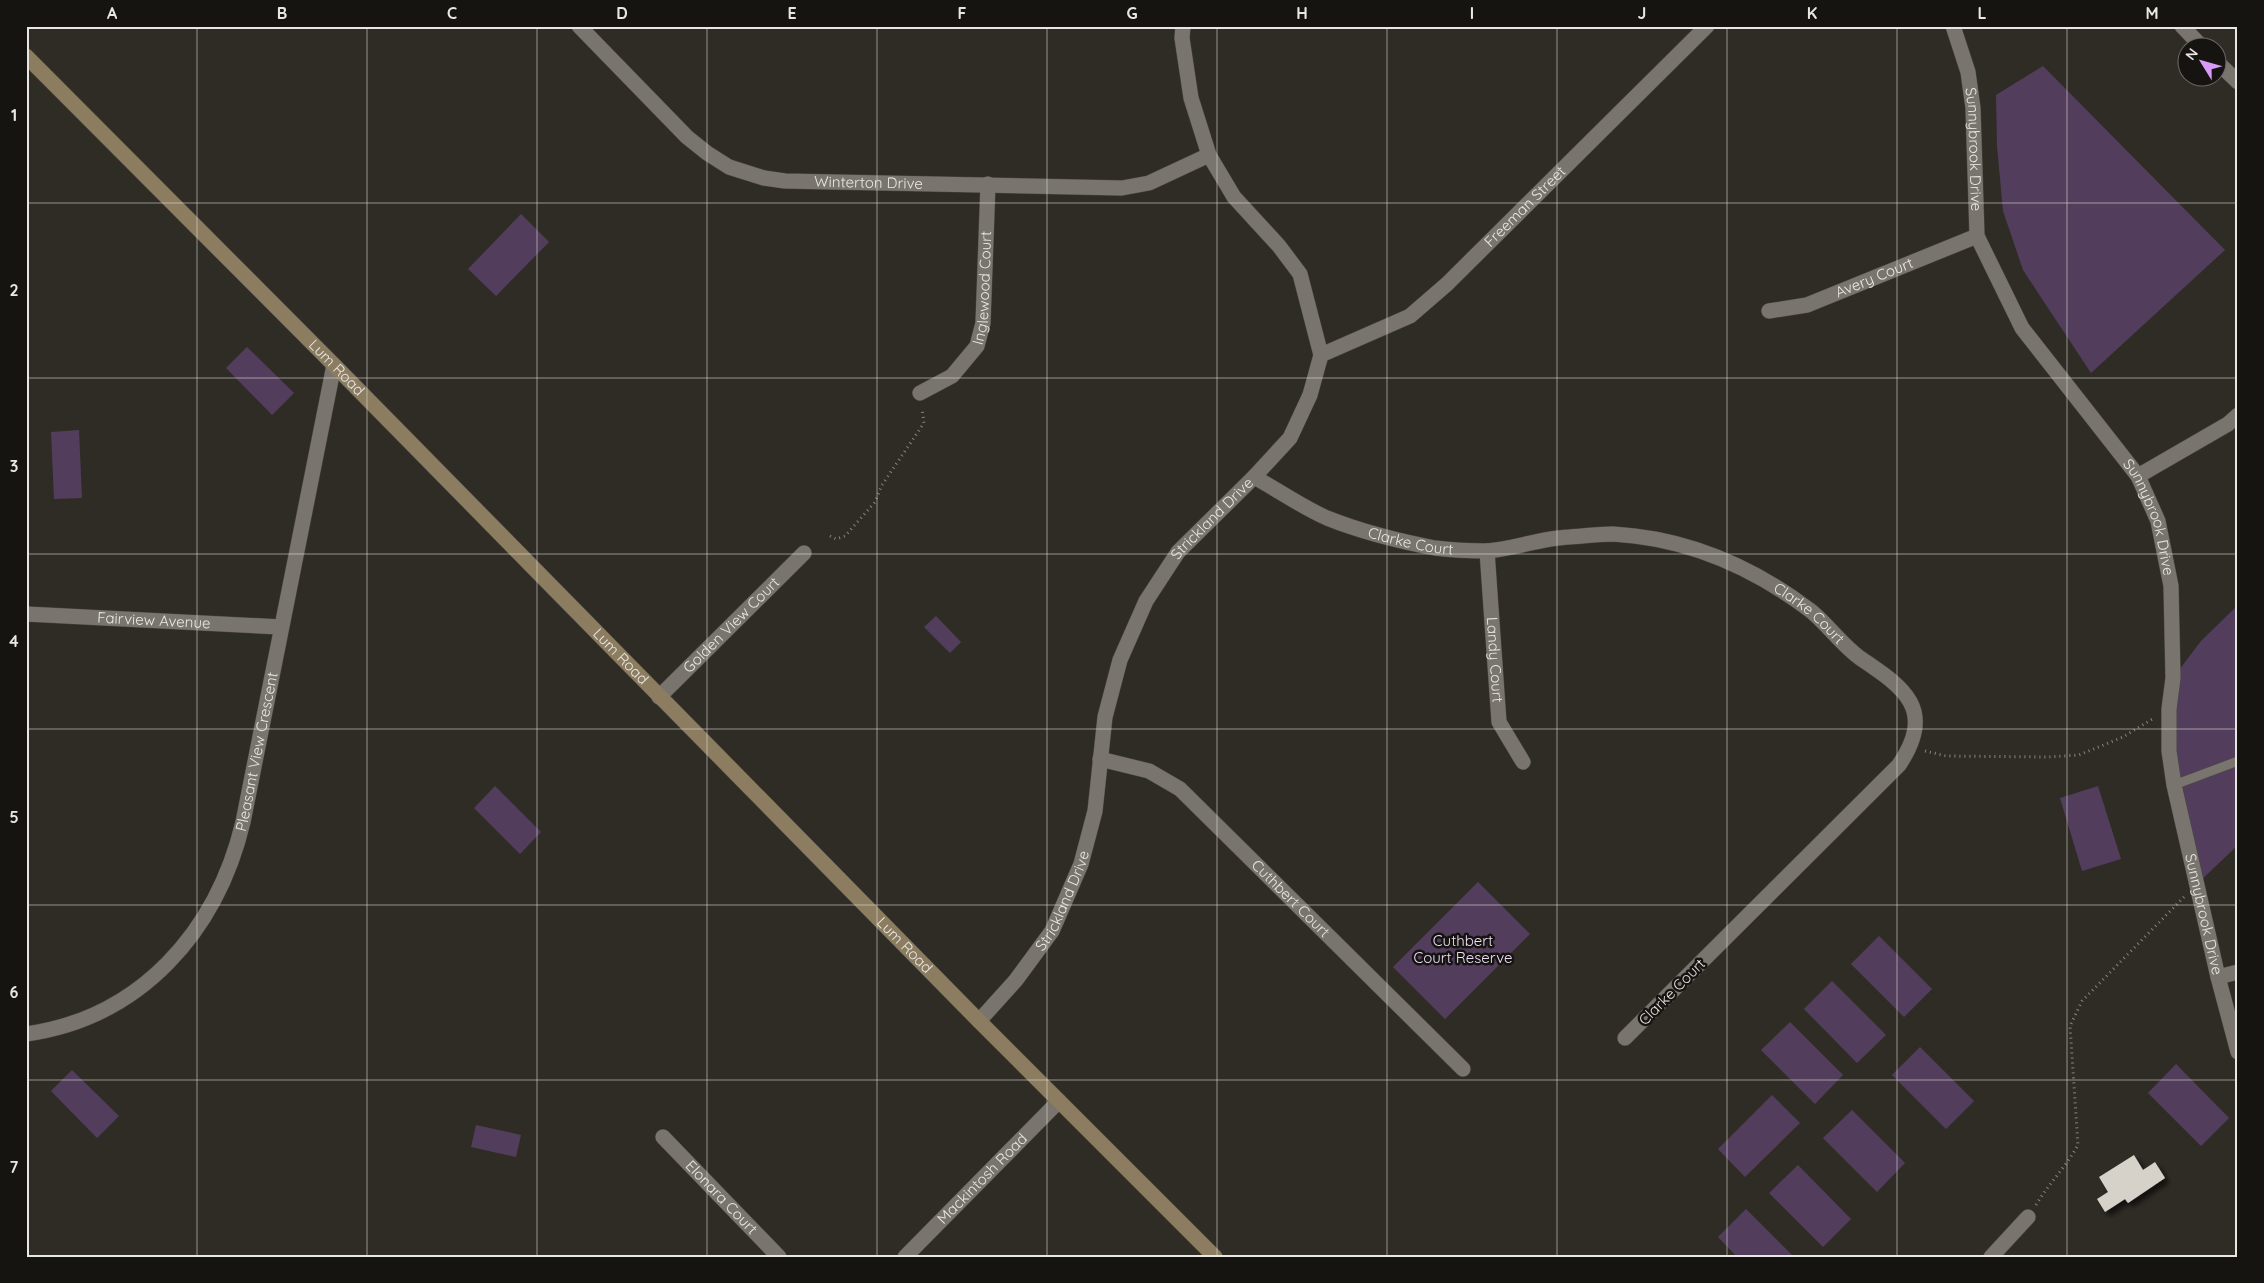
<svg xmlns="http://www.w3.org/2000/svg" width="2264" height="1283" font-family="Quicksand,sans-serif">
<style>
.green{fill:#523e5c}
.building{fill:#d6d2ca;filter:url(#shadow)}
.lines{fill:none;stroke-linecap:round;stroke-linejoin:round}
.lane-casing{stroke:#494742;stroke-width:10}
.street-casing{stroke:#494742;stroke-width:16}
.secondary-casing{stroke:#494742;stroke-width:16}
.path{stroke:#86847e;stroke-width:3;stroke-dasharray:1 4;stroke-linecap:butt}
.lane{stroke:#79756e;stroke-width:9}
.street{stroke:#79756e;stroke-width:15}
.secondary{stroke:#8c7d61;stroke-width:15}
.grid{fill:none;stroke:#e9e7e3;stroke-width:1;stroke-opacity:0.55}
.labels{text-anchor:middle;stroke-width:5;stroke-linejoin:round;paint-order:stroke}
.street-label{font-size:15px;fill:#e9e7e3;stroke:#161411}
.park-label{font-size:15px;fill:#eedcf9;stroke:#161411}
.neatline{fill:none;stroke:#e9e7e3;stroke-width:2}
.grid-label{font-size:16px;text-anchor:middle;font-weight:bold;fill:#e9e7e3}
</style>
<defs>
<filter id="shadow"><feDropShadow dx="4.5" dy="4.5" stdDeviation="2.5" flood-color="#0009"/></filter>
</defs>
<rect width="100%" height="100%" fill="#2f2c26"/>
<g class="green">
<polygon points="2043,66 2225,250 2091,373 2023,270 2003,211 1997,146 1996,95"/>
<polygon points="521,214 549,242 496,296 468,269"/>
<polygon points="247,347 294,393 272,415 226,368"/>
<polygon points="79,430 82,498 54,499 51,432"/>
<polygon points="2238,605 2238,845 2197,884 2169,751 2173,678 2201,641"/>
<polygon points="936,616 961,642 950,653 924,627"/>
<polygon points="495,786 541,832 520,854 474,808"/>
<polygon points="2098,786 2121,859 2082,871 2060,798"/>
<polygon points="1478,882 1530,934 1445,1019 1393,967"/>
<polygon points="1879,936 1932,989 1904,1017 1851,964"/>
<polygon points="1832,981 1886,1035 1857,1063 1804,1009"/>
<polygon points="1790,1022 1843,1075 1815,1104 1761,1050"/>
<polygon points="1920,1047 1974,1101 1946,1129 1892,1075"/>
<polygon points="2176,1064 2229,1118 2201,1146 2148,1093"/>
<polygon points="72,1070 119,1116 97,1138 51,1091"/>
<polygon points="1772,1095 1800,1123 1745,1177 1718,1149"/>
<polygon points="1852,1110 1905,1163 1877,1192 1823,1138"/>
<polygon points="476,1125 521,1135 516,1157 471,1147"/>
<polygon points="1798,1165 1851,1219 1823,1247 1769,1193"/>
<polygon points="1746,1209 1794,1257 1737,1257 1718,1237"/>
</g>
<polygon class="building" points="2134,1155 2143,1170 2155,1162 2165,1178 2128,1203 2125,1199 2105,1212 2097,1199 2108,1192 2099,1177"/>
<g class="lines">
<defs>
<polyline id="lane" points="2174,785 2238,761"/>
<g id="street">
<path id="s1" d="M579,26L687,137L707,153L729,167L764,178L785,181L1122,188L1149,183L1209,155"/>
<path id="s2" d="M1953,26L1968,72L1973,108L1977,236L2022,328L2138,476L2158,521L2171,586L2173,678L2169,709V751L2174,785L2218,977L2238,1052"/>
<polyline points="2182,26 2203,48"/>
<polyline points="2216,61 2238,82"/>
<path id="s3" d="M1769,311L1807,305L1977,236"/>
<path id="s4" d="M1321,355L1410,316L1447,284L1707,26"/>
<path id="s5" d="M920,393L952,376L977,346L983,323L988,184"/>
<polyline points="2138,476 2228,424 2238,415"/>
<path id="s6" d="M1254,477C1278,490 1302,507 1327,518C1362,532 1398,541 1435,548C1451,550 1470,551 1487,551C1514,549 1541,538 1569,537C1584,536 1599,534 1613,534C1686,538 1753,567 1811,611C1828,625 1842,645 1860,658C1905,688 1936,710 1899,765L1625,1038"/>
<path id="s7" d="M1487,551L1499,722L1523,762"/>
<path id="s8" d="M26,614L281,627"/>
<path id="s9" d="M659,697L804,553"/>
<path id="s10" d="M1100,759L1149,771L1180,789L1463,1069"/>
<polyline points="2218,977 2238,972"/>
<path id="s11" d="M979,1021L1016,980L1052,931L1081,864L1095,811L1105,717L1120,660L1146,601L1178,552L1254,477L1290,438L1310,395L1321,355L1300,274L1279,246L1234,197L1209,155L1191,98L1182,38L1183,26"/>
<path id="s12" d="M26,1034C141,1018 217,931 243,822L334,365"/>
<path id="s13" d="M663,1137L779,1257"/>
<path id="s14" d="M905,1257L1059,1101"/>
<polyline points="1991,1257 2028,1217"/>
</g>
<g id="secondary">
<path id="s15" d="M26,56L334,365L979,1021L1215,1257"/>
</g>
</defs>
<use href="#lane" class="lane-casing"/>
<use href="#street" class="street-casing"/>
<use href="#secondary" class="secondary-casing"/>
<g class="path">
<polyline points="830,536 836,539 845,536 875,502 882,485 924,423 922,408"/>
<polyline points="1925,751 1946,756 2048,757 2079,755 2123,737 2154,718"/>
<path d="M2036,1205C2049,1183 2066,1167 2078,1145L2070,1026L2082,1001L2184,897"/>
</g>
<use href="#lane" class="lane"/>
<use href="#street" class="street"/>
<use href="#secondary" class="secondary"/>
</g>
<path class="grid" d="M197,26V1257M367,26V1257M537,26V1257M707,26V1257M877,26V1257M1047,26V1257M1217,26V1257M1387,26V1257M1557,26V1257M1727,26V1257M1897,26V1257M2067,26V1257M26,203H2238M26,378H2238M26,554H2238M26,729H2238M26,905H2238M26,1080H2238"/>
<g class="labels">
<g class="street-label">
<text dy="5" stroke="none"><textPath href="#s2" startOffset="126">Sunnybrook Drive</textPath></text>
<text dy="5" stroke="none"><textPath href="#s1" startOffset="348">Winterton Drive</textPath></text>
<text dy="5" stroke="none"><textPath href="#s4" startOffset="256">Freeman Street</textPath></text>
<text dy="5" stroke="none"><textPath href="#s3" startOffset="111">Avery Court</textPath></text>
<text dy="5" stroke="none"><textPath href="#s5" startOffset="134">Inglewood Court</textPath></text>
<text dy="5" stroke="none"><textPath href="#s15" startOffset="440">Lum Road</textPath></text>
<text dy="5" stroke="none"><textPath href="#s2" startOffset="546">Sunnybrook Drive</textPath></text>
<text dy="5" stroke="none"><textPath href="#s11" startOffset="568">Strickland Drive</textPath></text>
<text dy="5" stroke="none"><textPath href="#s6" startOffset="171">Clarke Court</textPath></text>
<text dy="5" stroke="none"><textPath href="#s6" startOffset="591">Clarke Court</textPath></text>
<text dy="5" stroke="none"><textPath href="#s8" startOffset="128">Fairview Avenue</textPath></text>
<text dy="5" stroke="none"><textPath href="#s9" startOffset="102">Golden View Court</textPath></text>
<text dy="5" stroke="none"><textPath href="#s15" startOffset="845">Lum Road</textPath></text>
<text dy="5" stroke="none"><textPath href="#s7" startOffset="109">Landy Court</textPath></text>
<text dy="5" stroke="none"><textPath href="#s12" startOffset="395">Pleasant View Crescent</textPath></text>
<text dy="5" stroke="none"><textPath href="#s10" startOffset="242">Cuthbert Court</textPath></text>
<text dy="5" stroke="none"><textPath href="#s11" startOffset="148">Strickland Drive</textPath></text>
<text dy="5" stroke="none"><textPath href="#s2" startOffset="951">Sunnybrook Drive</textPath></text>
<text dy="5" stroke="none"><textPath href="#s15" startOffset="1250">Lum Road</textPath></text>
<text transform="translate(1672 992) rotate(-45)" y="5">Clarke Court</text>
<text dy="5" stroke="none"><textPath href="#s14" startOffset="110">Mackintosh Road</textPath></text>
<text dy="5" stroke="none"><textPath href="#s13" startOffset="84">Elonara Court</textPath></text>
</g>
<g class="park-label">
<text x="1463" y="946">Cuthbert<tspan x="1463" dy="17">Court Reserve</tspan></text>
</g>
</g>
<rect width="2264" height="1283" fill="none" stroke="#161411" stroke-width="55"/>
<g transform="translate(2202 62) rotate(307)"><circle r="24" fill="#161411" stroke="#6a6865"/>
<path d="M0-4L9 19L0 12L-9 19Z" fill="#d89bf8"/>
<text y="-8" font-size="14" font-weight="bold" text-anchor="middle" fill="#e9e7e3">N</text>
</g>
<rect x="28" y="28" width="2208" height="1228" class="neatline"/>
<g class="grid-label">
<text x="112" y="19">A</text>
<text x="282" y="19">B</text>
<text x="452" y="19">C</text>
<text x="622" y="19">D</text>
<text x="792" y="19">E</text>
<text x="962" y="19">F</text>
<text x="1132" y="19">G</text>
<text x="1302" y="19">H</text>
<text x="1472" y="19">I</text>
<text x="1642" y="19">J</text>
<text x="1812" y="19">K</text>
<text x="1982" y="19">L</text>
<text x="2152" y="19">M</text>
<text x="14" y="121">1</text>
<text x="14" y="296">2</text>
<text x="14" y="472">3</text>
<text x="14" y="647">4</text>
<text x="14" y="823">5</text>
<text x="14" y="998">6</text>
<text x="14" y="1173">7</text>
</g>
</svg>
